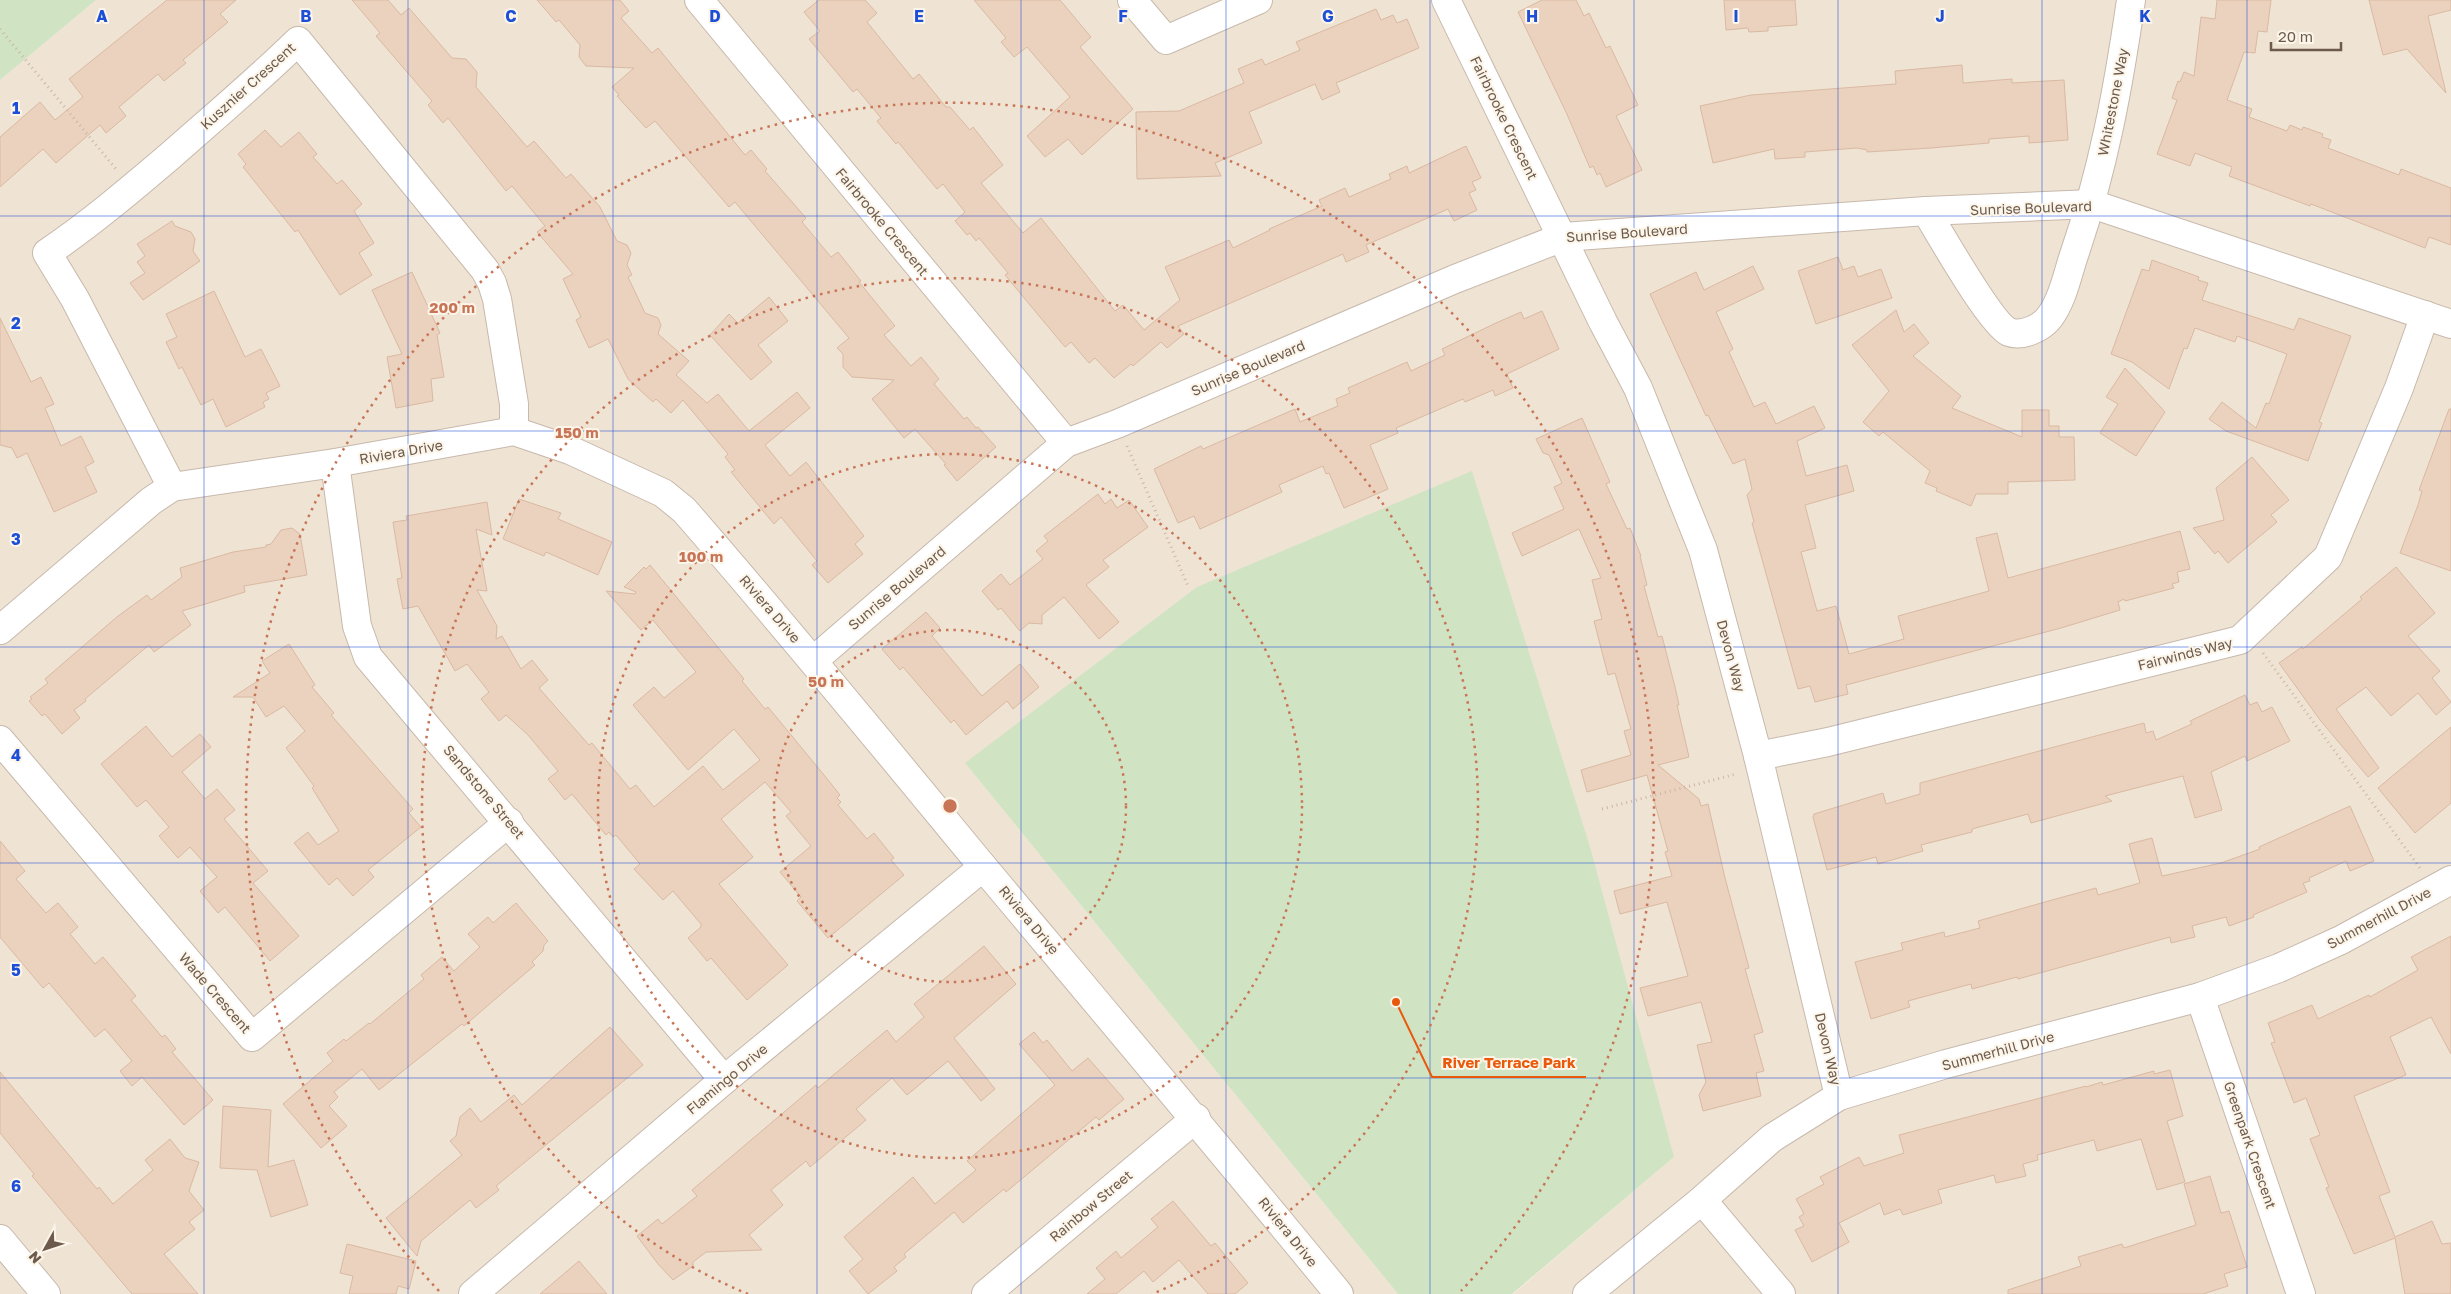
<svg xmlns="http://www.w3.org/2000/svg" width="2451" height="1294" font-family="'Golos Text',sans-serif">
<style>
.residential{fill:#efe3d3}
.green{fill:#d0e4c4}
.building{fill:#ead2bf;stroke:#dab9a2}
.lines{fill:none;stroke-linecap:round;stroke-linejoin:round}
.minor-casing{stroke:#c7b9ac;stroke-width:30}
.path{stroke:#ceb5a3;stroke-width:3;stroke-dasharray:1 4;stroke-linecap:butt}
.minor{stroke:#fff;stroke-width:28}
.grid{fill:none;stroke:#1d4ed8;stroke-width:1;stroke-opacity:0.55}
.ring{fill:none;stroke:#c87557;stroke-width:2.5;stroke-dasharray:2.5 5}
.labels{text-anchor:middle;stroke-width:4;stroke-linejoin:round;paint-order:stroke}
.street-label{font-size:14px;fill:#6d5a4d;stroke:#fcf5e9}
.grid-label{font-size:16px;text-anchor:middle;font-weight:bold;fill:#1d4ed8;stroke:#fcf5e9;stroke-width:4;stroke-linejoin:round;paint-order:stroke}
.centre{fill:#c87557;stroke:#fcf5e9;stroke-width:2.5}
.ring-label{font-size:15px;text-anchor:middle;font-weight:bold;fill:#c87557;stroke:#fcf5e9;stroke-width:4;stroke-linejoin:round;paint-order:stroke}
.leader{fill:none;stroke:#e8590c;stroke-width:2}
.callout-dot{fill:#e8590c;stroke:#fcf5e9;stroke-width:2}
.callout-label{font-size:15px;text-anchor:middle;font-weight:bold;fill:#e8590c;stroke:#fcf5e9;stroke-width:4;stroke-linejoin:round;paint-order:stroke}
</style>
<rect width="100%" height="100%" fill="#f8f1e3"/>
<polygon class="residential" points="96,0 2451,0 2451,1294 1513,1294 1674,1157 965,763 1398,1294 0,1294 0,80"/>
<g class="green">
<polygon points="0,0 96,0 0,80"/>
<polygon points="1472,471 1590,847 1674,1157 1512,1294 1398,1294 965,763 1197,587"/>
</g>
<g class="building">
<polygon points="167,0 236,0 220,14 228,22 183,60 186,63 164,81 158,74 119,107 126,116 106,133 100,125 56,163 43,149 0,187 0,137 40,102 55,120 83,97 69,79"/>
<polygon points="352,0 388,0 401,15 409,8 452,58 466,59 477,72 476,87 527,147 534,141 566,178 571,174 600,207 617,241 627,245 631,253 627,265 632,275 628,277 645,313 658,318 661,325 658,334 689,361 676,375 707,403 718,394 749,431 797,392 810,408 765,445 790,476 806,462 864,536 855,544 863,554 828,583 812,565 817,561 781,517 774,524 731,472 735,470 725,457 728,454 683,400 671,413 656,399 653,402 628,379 608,339 589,348 576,320 581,317 563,279 573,274 537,232 545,226 512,186 506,191 448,118 443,123 428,105 432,101 376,36 380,33"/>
<polygon points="537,0 620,0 629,11 621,18 652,53 658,48 745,155 751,150 767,169 765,171 806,218 802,222 831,257 838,252 861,281 859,282 895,326 884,335 911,366 921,357 939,379 934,384 964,419 967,417 976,428 978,427 996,447 957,481 944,465 946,464 915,429 904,438 872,399 894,380 852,377 843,367 843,354 837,348 849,338 735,202 729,207 655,121 646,128 617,96 619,95 612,87 634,68 586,66 579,57 580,45 559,20 556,22"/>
<polygon points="819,0 865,0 877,13 867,22 913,79 919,74 946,107 950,107 970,130 973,127 1003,165 981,183 1023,233 1041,218 1115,311 1123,305 1144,330 1180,300 1165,267 1229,240 1233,248 1270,230 1269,229 1322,206 1319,200 1345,188 1349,197 1391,179 1389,174 1407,166 1409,173 1466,146 1481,178 1472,182 1476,190 1469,193 1477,210 1454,221 1448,209 1366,245 1369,252 1346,262 1343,254 1178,326 1184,334 1167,348 1161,342 1133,366 1131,364 1114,378 1095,358 1089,363 1071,342 1065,347 1005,275 1008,273 979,238 976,241 970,233 967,235 955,221 965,212 943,184 937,189 898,142 896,144 877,121 881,118 857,89 853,92 809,39 820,31 804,12"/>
<polygon points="974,0 1060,0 1091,37 1080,47 1133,109 1082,155 1068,139 1045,157 1027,136 1070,97 1027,47 1014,57 1001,42 1006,38"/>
<polygon points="1542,0 1576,0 1584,16 1589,13 1606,48 1610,46 1638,105 1616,116 1642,170 1606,187 1600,173 1597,175 1593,166 1590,168 1566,112 1518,12"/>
<polygon points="1724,0 1795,0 1797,25 1768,27 1768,31 1749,32 1748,28 1726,30"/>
<polygon points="2217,0 2271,0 2267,32 2258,31 2255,53 2244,52 2227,100 2252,109 2249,117 2287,131 2290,125 2302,130 2303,127 2323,134 2322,137 2331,140 2328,148 2399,175 2401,169 2451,188 2451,245 2429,237 2425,248 2311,204 2310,206 2229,176 2232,167 2195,153 2190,166 2157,154 2177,100 2172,98 2178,81 2180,82 2184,72 2194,76 2201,17 2215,19"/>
<polygon points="2369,0 2451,0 2451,10 2428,16 2446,93 2407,49 2383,55"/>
<polygon points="1376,9 1381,20 1393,15 1397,23 1407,19 1419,48 1336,83 1340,92 1322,100 1315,84 1249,112 1262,143 1215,163 1221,176 1137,179 1136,112 1179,111 1244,83 1238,69 1262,59 1265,65 1300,50 1296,42"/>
<polygon points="1962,65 1963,83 2012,79 2012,83 2064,80 2068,140 2029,143 2029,136 1989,139 1989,143 1931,148 1867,152 1867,150 1857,148 1805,152 1805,157 1775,159 1774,149 1713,163 1700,106 1751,95 1896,84 1895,71"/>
<polygon points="265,130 281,147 299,132 317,154 313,157 337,184 342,180 362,204 354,211 374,243 359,253 372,275 340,295 298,230 295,232 243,167 246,164 238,154"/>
<polygon points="172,221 175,226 191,232 195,239 193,251 200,261 143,300 130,283 145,273 137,262 145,256 137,244"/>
<polygon points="1838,257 1843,270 1854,266 1858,277 1881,269 1892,298 1816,324 1798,271"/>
<polygon points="2152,260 2199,277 2198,280 2208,283 2202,300 2294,330 2299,318 2351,336 2319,422 2322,423 2308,461 2226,431 2209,419 2222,402 2256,428 2266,403 2269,404 2287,354 2237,336 2235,342 2195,328 2187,349 2184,348 2169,389 2132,362 2111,354 2142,269 2149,271"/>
<polygon points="1753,266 1764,289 1716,312 1733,349 1729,352 1754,407 1765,402 1776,424 1814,406 1825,428 1797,441 1806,476 1847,465 1854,491 1805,505 1816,548 1801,552 1817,611 1836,606 1849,654 1904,639 1898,616 1989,591 1976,538 1997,533 2008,578 2180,531 2190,569 2177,572 2179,582 2172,584 2174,588 2125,601 2124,599 2118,602 2120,610 2061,628 1846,685 1848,694 1815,702 1810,686 1798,689 1752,523 1754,522 1747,495 1752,489 1745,459 1733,464 1708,415 1706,416 1650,294 1696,272 1704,290"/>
<polygon points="412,272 440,333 437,335 444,377 431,379 433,401 396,408 387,357 402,354 372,290"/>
<polygon points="214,291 245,357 261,349 280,386 266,393 269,399 263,402 265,407 226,427 213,399 201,405 182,367 179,369 166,342 177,337 166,314"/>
<polygon points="769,297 788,321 758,345 772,362 751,380 710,335 729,314 738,323"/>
<polygon points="1896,310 1904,332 1914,324 1929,343 1913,356 1961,396 1952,408 2022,437 2022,410 2049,410 2049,426 2059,426 2059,437 2074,437 2075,480 2008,482 2008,494 1976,494 1971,506 1936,491 1937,488 1925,483 1930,471 1883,432 1879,436 1863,422 1889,391 1852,345"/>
<polygon points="1542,311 1559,349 1507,374 1513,388 1495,396 1493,390 1465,402 1463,399 1396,428 1398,433 1370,445 1388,489 1344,508 1329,473 1326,474 1323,466 1279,485 1282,492 1200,529 1194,516 1178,523 1154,469 1201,446 1203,449 1295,409 1300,422 1338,406 1336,399 1350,393 1348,388 1407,362 1411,371 1445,355 1442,349 1496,323 1521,312 1524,319"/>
<polygon points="0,318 31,382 41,377 54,404 45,408 61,446 81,436 94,462 85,467 97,492 54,512 27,453 17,458 12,448 0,445"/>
<polygon points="2125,368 2165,412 2136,456 2100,433 2118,404 2106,397"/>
<polygon points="2449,409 2451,409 2451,571 2400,553 2418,505 2422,491 2419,490"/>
<polygon points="1582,418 1610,482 1606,484 1627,529 1630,528 1641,556 1640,556 1647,585 1644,586 1658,637 1662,636 1675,687 1679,705 1677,705 1689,757 1658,765 1699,799 1701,806 1708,804 1725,878 1749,968 1745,969 1763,1032 1754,1035 1764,1071 1756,1073 1761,1096 1703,1111 1699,1095 1706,1082 1697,1045 1712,1042 1701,1002 1648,1016 1640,988 1688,976 1667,902 1620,914 1614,891 1672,876 1665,852 1668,851 1647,775 1587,792 1581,770 1631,755 1624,731 1631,729 1615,673 1608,675 1594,621 1602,619 1592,580 1601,578 1579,529 1522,556 1512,533 1564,509 1554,487 1562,483 1549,455 1543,453 1536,439"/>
<polygon points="2252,457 2289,500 2271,515 2277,522 2228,563 2218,551 2215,554 2193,528 2224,520 2216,488"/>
<polygon points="1098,494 1105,504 1111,499 1117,508 1129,500 1148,527 1103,560 1109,567 1086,585 1119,622 1099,639 1064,597 1042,615 1042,624 1029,623 1020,631 1001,608 998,610 982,591 1001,574 1010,585 1043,559 1036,551 1048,541 1044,536"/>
<polygon points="519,499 561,513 558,519 612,542 598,575 546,552 544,556 503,539"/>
<polygon points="487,502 492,535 476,529 487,591 477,590 497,626 496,639 502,636 521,669 532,660 548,680 539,688 589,745 592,743 630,789 636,785 654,807 703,766 723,790 760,760 734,729 688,770 633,705 654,687 664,698 696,672 653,620 641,630 606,591 635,594 636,592 624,587 644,567 646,569 650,565 744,679 742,681 765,709 768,707 824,775 840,795 837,798 841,802 838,805 867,839 874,833 894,858 891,860 904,875 828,938 797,901 801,897 780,872 811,846 786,816 791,812 765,782 721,819 753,857 719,884 788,965 747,1000 711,958 707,961 688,938 701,927 701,924 673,891 663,900 634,869 640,864 616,835 613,837 609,832 606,835 572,794 565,800 548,779 558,771 528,735 506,715 499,721 481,699 489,692 467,664 455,671 418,606 403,609 397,579 402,578 393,522 407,520 406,516"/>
<polygon points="292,528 300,534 307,575 244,586 245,592 182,611 191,625 154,652 149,645 85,699 86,701 74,710 80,718 62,734 45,714 42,716 29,701 32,699 30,697 48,683 45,679 118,616 147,595 151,600 182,577 180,568 233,552 266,547 266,545 271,544 281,530"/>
<polygon points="2396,567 2435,613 2408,636 2440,671 2432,678 2451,702 2436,715 2418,693 2391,716 2366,687 2336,709 2379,768 2368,777 2320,720 2279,663 2302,647 2303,649 2362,599 2360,597"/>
<polygon points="926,612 940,628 932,636 982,696 1020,664 1039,687 1013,709 1007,701 966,735 954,720 951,723 903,667 900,670 882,649"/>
<polygon points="289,644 315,685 312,687 334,713 331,715 413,809 409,813 421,827 368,870 374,877 353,896 337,878 329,885 294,843 308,832 318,845 339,831 312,788 314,786 286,748 305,731 284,706 266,717 253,697 233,697 270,673 262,661"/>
<polygon points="2245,695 2250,705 2257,702 2262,712 2272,707 2290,741 2247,761 2245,756 2211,772 2222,810 2195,818 2183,776 2105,796 2112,801 2031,823 2028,814 1972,829 1972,832 1921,845 1923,851 1878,864 1876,857 1827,870 1813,817 1814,814 1883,793 1886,804 1920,794 1920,783 2144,723 2146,733 2153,731 2156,740 2192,724 2190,721"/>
<polygon points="146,726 172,757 200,734 211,747 182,772 205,799 217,789 235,810 224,819 268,871 253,883 299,936 270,961 225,907 218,913 200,891 217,877 190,847 178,858 159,836 169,827 146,800 137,807 101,764"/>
<polygon points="2451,727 2451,803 2415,833 2378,788"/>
<polygon points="2350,806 2374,861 2350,871 2346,861 2309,878 2310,881 2303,883 2307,892 2253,915 2254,917 2229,926 2226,917 2192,926 2195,937 2171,943 2170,937 2018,979 2017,977 1972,989 1971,984 1908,1001 1910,1007 1871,1019 1855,962 1903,950 1901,943 1944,932 1945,937 1980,928 1978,921 2052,900 2096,888 2098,895 2140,883 2129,844 2152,838 2162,876 2221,863 2260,849 2259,847"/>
<polygon points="0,841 25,871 16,879 46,913 58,903 78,927 70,934 95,964 103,957 136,996 131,1000 162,1037 165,1035 176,1049 172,1052 213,1100 184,1125 142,1077 132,1086 120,1071 132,1061 105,1029 95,1037 49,983 43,988 0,937"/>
<polygon points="516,903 548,941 544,945 543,951 532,962 535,965 464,1026 462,1024 379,1090 362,1069 334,1092 338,1097 329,1106 347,1126 321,1148 283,1104 333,1061 327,1053 344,1039 346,1041 369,1023 370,1024 424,979 421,975 442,957 454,971 480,947 468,934 488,917 493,923"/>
<polygon points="2451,936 2451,1054 2431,1017 2390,1037 2406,1075 2354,1096 2390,1192 2379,1196 2395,1237 2432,1221 2442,1244 2451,1243 2451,1294 2405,1294 2395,1238 2354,1254 2326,1188 2329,1187 2310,1139 2320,1135 2306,1098 2294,1103 2271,1043 2275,1042 2268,1023 2312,1005 2318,1019 2369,995 2370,997 2418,970 2411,957"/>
<polygon points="984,946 1016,984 954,1038 995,1089 981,1101 948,1061 907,1095 892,1078 856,1109 866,1120 810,1167 806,1161 771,1190 783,1205 749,1235 762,1250 706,1252 693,1262 693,1266 673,1280 658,1264 637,1236 658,1219 662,1224 697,1196 692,1190 816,1085 818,1088 887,1030 896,1042 924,1017 914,1004"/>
<polygon points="610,1027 643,1065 496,1186 499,1190 476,1208 470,1200 421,1241 417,1256 386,1218 462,1155 450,1141 456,1136 460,1117 470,1108 481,1122 514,1095 522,1105"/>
<polygon points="1034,1032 1043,1043 1047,1040 1072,1071 1088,1058 1124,1099 1099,1120 1096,1117 1006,1192 1004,1189 963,1223 954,1212 904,1254 906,1257 894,1267 897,1271 868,1294 849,1271 863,1259 844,1237 913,1177 935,1204 976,1170 967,1161 1055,1085 1019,1044"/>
<polygon points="2170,1070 2183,1116 2167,1121 2185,1182 2157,1190 2141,1139 2097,1151 2094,1140 2037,1155 2038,1160 2023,1164 2026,1176 1996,1183 1994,1175 1938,1190 1942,1203 1903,1215 1900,1209 1884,1215 1880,1203 1839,1223 1849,1242 1812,1262 1795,1230 1804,1226 1799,1217 1804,1214 1796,1199 1824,1184 1820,1177 1859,1157 1864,1166 1904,1153 1899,1135 2086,1086 2086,1087 2102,1082 2103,1085 2154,1071 2154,1074"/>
<polygon points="0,1072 97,1189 99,1187 113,1204 153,1170 145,1160 170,1139 185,1158 199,1162 189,1191 204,1210 189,1222 195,1229 164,1254 198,1294 132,1294 32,1176 34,1174 0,1133"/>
<polygon points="223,1106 271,1110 268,1167 294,1160 308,1205 271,1217 257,1170 220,1168"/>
<polygon points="2210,1176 2221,1213 2229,1211 2247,1267 2224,1274 2228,1286 2203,1294 2008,1294 2008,1290 2081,1266 2078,1257 2122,1244 2124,1248 2196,1225 2184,1184"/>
<polygon points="1173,1201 1211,1246 1215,1243 1248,1283 1235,1294 1208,1294 1179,1260 1153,1282 1144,1271 1116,1294 1087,1294 1105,1279 1096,1268 1116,1251 1121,1258 1158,1227 1151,1219"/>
<polygon points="347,1244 416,1261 409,1289 398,1286 396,1294 349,1294 353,1276 340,1273"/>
<polygon points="579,1261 607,1294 540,1294"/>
</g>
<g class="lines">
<defs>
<g id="minor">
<polyline points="699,0 1066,443"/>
<polyline points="1132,0 1166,40 1258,0"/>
<polyline points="1446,0 1603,322 1638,388 1703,550 1758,756 1839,1096"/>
<path d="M1926,211C1940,234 1991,324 2009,332C2022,337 2041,328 2049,318C2062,301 2067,277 2073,258C2103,171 2118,90 2131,0"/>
<polyline points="335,463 357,626 368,657 724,1080"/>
<path d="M172,487L75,299L47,253C90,224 130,190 170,156C213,118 257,81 298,41L485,270L492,283L497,299L514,404V431"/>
<path d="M0,630L151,501L172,487L335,463L514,431L570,450L663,493L684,510C787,628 885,748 984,868C1103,1010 1222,1151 1339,1294"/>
<polyline points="814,660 1066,443 1117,424 1455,279 1563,237 1926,211 2092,204 2451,324"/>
<polyline points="0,740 252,1037 509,822"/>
<polyline points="1758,756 1828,742 2240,640 2328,557 2399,388 2425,315"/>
<polyline points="2200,997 2301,1294"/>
<polyline points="1702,1200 1781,1294"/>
<polyline points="0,1239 46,1294"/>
<polyline points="473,1294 724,1080 983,867"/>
<polyline points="986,1294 1196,1118"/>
<polyline points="1587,1294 1702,1200 1772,1138 1839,1096 1946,1064 2200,997 2279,968 2341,940 2451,880"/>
</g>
</defs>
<use href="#minor" class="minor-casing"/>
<g class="path">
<polyline points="0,29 116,169"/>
<polyline points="1127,446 1188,586"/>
<polyline points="2263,653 2420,868"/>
<polyline points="1602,809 1736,774"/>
</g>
<use href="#minor" class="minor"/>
</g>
<path class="grid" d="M204,0V1294M408,0V1294M613,0V1294M817,0V1294M1021,0V1294M1226,0V1294M1430,0V1294M1634,0V1294M1838,0V1294M2042,0V1294M2247,0V1294M0,216H2451M0,431H2451M0,647H2451M0,863H2451M0,1078H2451"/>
<g class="ring">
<circle cx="950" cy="806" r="176"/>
<circle cx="950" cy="806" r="352"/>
<path d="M748 1294A528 528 0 1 1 1152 1294"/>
<path d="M439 1291A704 704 0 1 1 1461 1291"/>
</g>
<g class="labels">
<g class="street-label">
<text transform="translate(248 86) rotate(-42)" y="5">Kusznier Crescent</text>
<text transform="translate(2113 102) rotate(-79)" y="5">Whitestone Way</text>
<text transform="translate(1504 118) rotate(64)" y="5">Fairbrooke Crescent</text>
<text transform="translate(2031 208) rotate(-2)" y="5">Sunrise Boulevard</text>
<text transform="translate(882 222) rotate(50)" y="5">Fairbrooke Crescent</text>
<text transform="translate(1627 233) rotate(-4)" y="5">Sunrise Boulevard</text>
<text transform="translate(1248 368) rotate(-23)" y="5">Sunrise Boulevard</text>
<text transform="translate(401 452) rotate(-10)" y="5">Riviera Drive</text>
<text transform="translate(897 588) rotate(-40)" y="5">Sunrise Boulevard</text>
<text transform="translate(770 609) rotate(49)" y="5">Riviera Drive</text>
<text transform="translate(2185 654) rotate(-14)" y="5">Fairwinds Way</text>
<text transform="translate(1731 656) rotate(75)" y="5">Devon Way</text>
<text transform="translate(484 792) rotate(50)" y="5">Sandstone Street</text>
<text transform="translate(2379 918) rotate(-28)" y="5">Summerhill Drive</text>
<text transform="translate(1029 920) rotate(50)" y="5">Riviera Drive</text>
<text transform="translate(215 993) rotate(49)" y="5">Wade Crescent</text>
<text transform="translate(1828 1049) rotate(77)" y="5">Devon Way</text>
<text transform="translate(1998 1051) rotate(-15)" y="5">Summerhill Drive</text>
<text transform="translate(727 1079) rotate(-40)" y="5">Flamingo Drive</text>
<text transform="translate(2250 1145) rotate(71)" y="5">Greenpark Crescent</text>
<text transform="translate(1091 1206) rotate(-40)" y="5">Rainbow Street</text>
<text transform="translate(1288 1232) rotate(51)" y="5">Riviera Drive</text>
</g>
</g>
<g class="grid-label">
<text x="102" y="22">A</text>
<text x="306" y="22">B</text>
<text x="511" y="22">C</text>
<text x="715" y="22">D</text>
<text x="919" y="22">E</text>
<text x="1123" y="22">F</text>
<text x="1328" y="22">G</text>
<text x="1532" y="22">H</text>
<text x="1736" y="22">I</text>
<text x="1940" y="22">J</text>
<text x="2145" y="22">K</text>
<text x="16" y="114">1</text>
<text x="16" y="329">2</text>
<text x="16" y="545">3</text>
<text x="16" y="761">4</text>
<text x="16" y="976">5</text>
<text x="16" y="1192">6</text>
</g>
<circle cx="950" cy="806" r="8" class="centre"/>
<g class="ring-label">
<text x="452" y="313">200 m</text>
<text x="577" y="438">150 m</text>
<text x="701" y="562">100 m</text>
<text x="826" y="687">50 m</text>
</g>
<path class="leader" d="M1396 1002L1432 1077H1586"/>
<circle class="callout-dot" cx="1396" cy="1002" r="5"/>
<g class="callout-label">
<text x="1509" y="1068">River Terrace Park</text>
</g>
<g transform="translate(45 1249) rotate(230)" stroke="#fcf5e9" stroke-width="4" paint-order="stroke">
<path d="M0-4L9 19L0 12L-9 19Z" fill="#6d5a4d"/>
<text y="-8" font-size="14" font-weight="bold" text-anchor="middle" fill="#6d5a4d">N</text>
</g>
<path d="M2271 42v8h70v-8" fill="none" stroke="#6d5a4d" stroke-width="2.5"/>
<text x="2278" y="42" font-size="15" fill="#6d5a4d" stroke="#fcf5e9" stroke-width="4" paint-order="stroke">20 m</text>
</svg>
